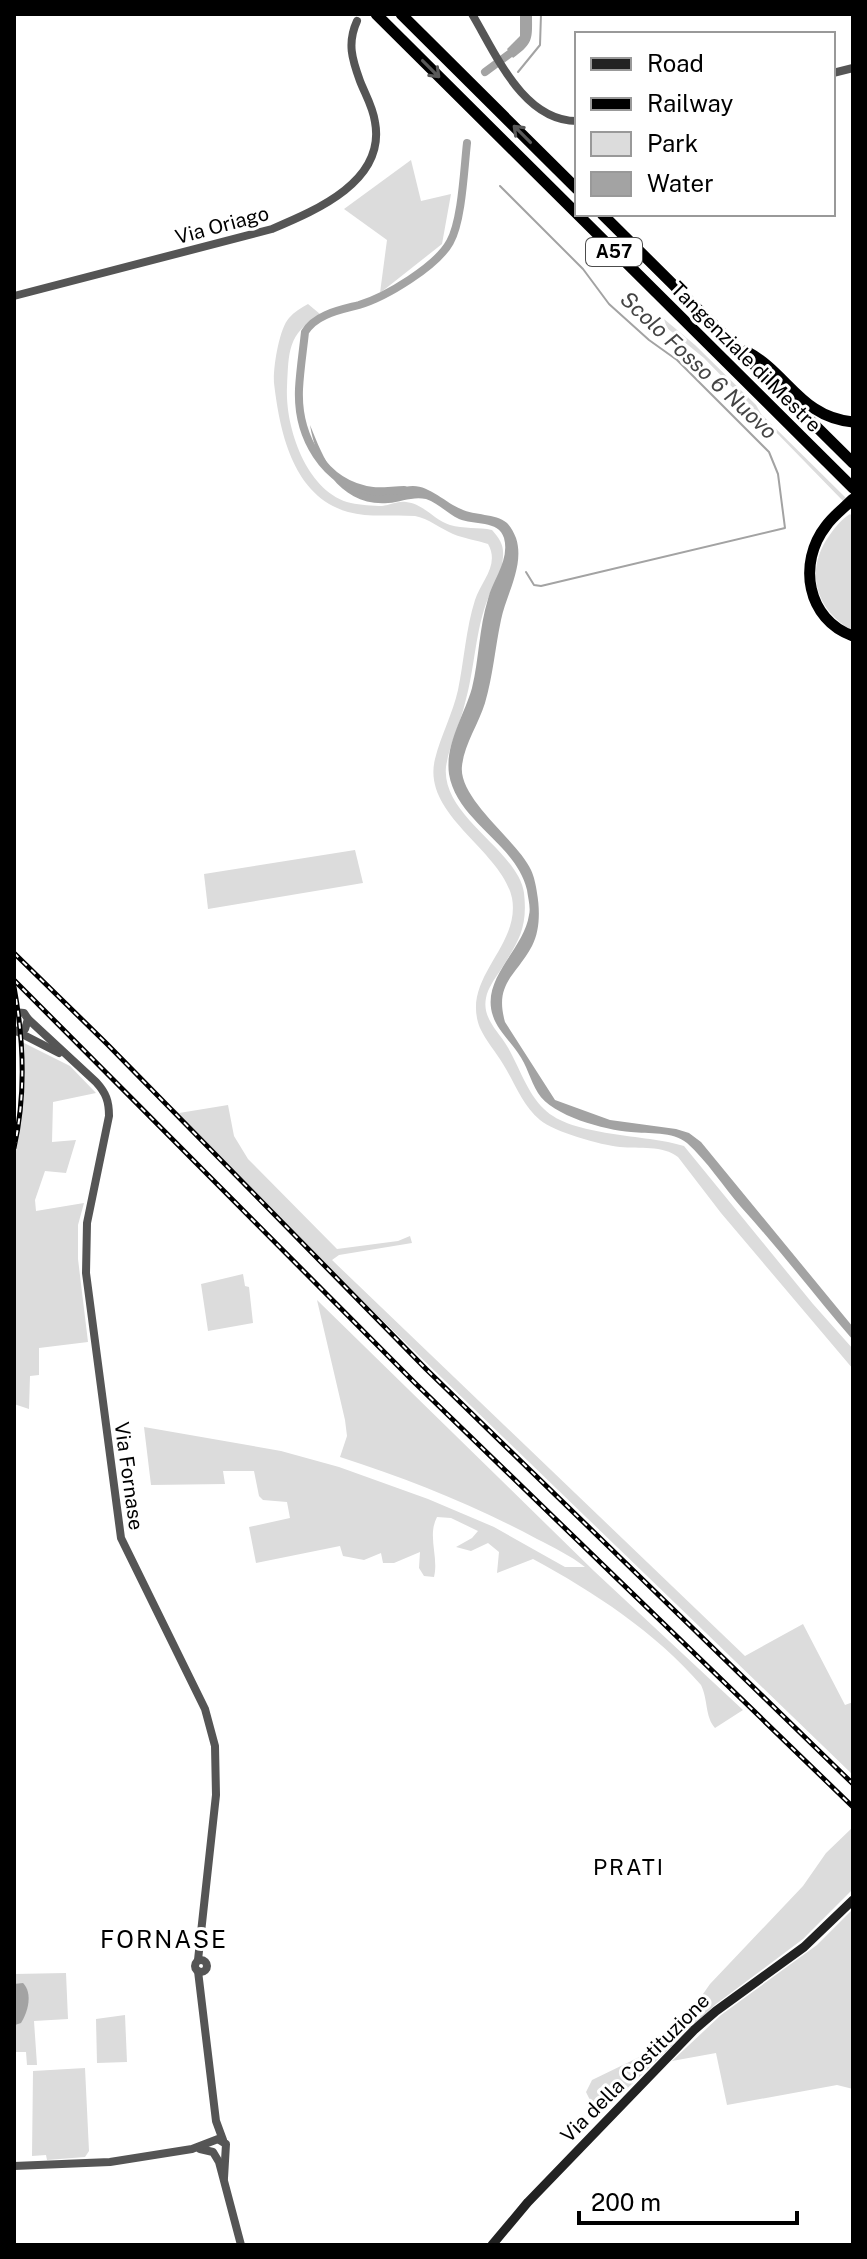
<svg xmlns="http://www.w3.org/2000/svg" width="867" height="2259" font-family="'Public Sans',sans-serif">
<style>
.green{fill:#dcdcdc}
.water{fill:#a3a3a3}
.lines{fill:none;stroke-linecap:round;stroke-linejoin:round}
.stream{stroke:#a3a3a3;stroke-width:2}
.canal{stroke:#a3a3a3;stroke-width:8}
.tertiary{stroke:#555;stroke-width:8}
.secondary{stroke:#222;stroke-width:9}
.motorway{stroke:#000;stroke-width:11}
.rail-casing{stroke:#000;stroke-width:5}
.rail{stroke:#fff;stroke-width:2;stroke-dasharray:6;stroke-linecap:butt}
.oneway{stroke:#595959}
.labels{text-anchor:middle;stroke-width:6;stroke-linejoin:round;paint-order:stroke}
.shield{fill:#fff;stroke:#4c4c4c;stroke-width:2}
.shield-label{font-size:18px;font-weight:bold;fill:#000}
.street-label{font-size:20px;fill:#000;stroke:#fff}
.water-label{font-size:22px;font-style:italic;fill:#444;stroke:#fff}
.neighbourhood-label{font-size:22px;letter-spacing:2px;fill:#000;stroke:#fff}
.quarter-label{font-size:24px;letter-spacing:2px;fill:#000;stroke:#fff}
</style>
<rect width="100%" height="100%" fill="#fff"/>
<g class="green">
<polygon points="411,160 421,201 451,194 442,244 380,293 387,240 344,209"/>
<path d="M308,304L320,314C287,335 289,351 287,387C285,428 307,493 351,503C360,505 373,506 382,506C390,505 398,501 406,502C424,504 434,520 450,525C463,529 479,527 492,530C500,539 504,545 503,557C502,573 495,582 489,596C475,629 475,669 465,703C460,725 449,745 446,767C441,817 519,851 524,893C528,929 518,942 500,971C494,980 488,988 486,998C482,1018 498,1031 507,1046C519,1066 527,1093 544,1109C572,1137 646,1134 684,1146L813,1304L853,1349V1369L721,1213L678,1157C663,1145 639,1149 620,1147C601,1145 554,1132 540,1120C522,1105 515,1083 503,1064C496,1052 486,1041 480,1028C460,978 521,947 512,898C502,850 421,815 435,759C441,735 453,713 458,690C464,661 466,628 475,600C481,581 500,565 488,544C477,540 465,539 453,534C441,529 428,518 415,516C392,514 370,518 348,512C293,496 280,433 274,383C273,368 279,329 289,318C294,312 301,308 308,304Z"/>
<polygon points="664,319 695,345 756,405 761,414 846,498 843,501 704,358 667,328"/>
<path d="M850,514L853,517V631C816,611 804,571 829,536C835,527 842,519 850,514Z"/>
<polygon points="355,850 363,883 208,909 204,874"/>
<polygon points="22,1042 70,1066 96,1093 53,1102 52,1142 76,1140 66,1173 45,1171 35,1200 36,1211 84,1203 78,1225 78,1259 88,1342 39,1348 39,1375 30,1376 29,1409 14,1404 14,1157 24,1094"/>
<polygon points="165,1100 179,1113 228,1105 234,1136 248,1159 337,1249 398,1241 410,1236 412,1243 339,1255 332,1260 745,1656 803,1624 845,1705 853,1702 853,1775 322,1262"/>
<polygon points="243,1274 245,1286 249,1287 253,1323 208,1331 201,1284"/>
<path d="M317,1300L594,1571L743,1710L715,1728C705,1717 708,1699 701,1685C655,1632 594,1592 533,1559L497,1573L499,1552L488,1543L471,1551L456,1547L472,1538L478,1531L451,1518L437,1517C427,1536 439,1557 434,1577L424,1576L419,1568L420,1552L394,1563H383L381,1553L364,1560L343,1556L340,1546L256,1563L249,1527L290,1518L287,1502L263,1500L259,1496L254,1471H223L225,1484L151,1485L144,1427L281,1451L339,1467L428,1499L494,1527L565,1567H585C571,1556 553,1547 537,1539C474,1505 408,1479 340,1457L347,1436L345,1420Z"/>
<polygon points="853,1827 853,1889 803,1939 716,2004 612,2103 602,2108 592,2104 586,2092 592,2080 658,2048 677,2031 710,1984 803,1886 826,1853"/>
<polygon points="853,1909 853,2089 837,2085 727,2105 716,2053 672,2061 721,2015 817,1945"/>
<polygon points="66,1973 68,2019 34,2021 37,2065 27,2065 26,2052 14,2052 14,1974"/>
<polygon points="125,2015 127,2062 97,2063 96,2019"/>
<polygon points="85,2068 89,2151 85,2157 47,2160 46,2155 32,2156 33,2071"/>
</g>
<g class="water">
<path d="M520,14H532C532,39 534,43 513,58L507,49L520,36Z"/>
<path d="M310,425C325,462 336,493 383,492C393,491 403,486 413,486C430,486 446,503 461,509C475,516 495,513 507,523C511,527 514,533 516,538C525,565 506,595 501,620C495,648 493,676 485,703C479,723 464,745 462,766C458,799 518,841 531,870C534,876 536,886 537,893C540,910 540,931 532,946C516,976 494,983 505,1022L555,1100L610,1120L676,1129L689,1133L701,1142L853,1327V1340C815,1296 780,1250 741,1207C723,1186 707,1161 687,1143C673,1131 648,1134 631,1132C605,1130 552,1116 538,1093C530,1080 527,1065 518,1053C510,1041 497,1029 493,1016C480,978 524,950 529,915C531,908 528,898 527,890C516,843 457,822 449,774C445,744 464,716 472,688C479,659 479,628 488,599C493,579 510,560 504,538C499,520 473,525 459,519C448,514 438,503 426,499C413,496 401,502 388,503C342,507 316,464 310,425Z"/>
<path d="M23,1983C33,1993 28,2012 21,2023L15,2025L14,1984Z"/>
</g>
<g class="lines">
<g class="stream">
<polyline points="518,72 540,45 541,14"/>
<polyline points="500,186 583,269 609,304 649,340 677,360 769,452 778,474 785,528 541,586 534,585 526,572"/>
</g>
<g class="canal">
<polyline points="485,72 516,49"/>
<path d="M404,490C394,490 383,492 373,491C323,485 297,435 299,389C300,370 303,351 305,332C316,314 340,310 359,305C386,297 437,266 450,242C462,221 464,169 467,143"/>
</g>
<g class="tertiary">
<path d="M472,14C496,54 523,121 577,121"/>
<polyline points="833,73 853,68"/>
<path d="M14,296L272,229C317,210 386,181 375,122C373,107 365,94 360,81C352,59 347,43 357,21"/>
<polyline points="14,1012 24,1013 28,1019 25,1029 16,1031"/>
<path d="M28,1019L96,1082C106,1093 109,1101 109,1116L87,1223L86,1273L121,1538L205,1709L215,1746L216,1795L198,1960"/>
<polyline points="16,1031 59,1053"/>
<circle cx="201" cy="1966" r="6"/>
<polyline points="198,1971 216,2121 223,2140"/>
<polyline points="200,2149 213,2152 219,2162 241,2245"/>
<polyline points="14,2166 110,2162 192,2149 218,2139 226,2144 224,2178"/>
</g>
<polyline class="secondary" points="492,2245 528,2202 694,2030 716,2011 804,1947 853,1900"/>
<g class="motorway">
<polyline points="376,14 853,488"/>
<polyline points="401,14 577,189"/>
<polyline points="602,214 853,463"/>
<path d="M746,351C788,373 800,417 853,422"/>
<path d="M853,499C844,508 833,516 826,526C797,563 807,620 853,636"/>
</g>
<defs>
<g id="rail">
<polyline points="14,953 107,1044 426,1369 853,1784"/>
<polyline points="14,980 415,1383 853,1807"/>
<path d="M14,987C24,1041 26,1095 14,1148"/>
</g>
</defs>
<use href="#rail" class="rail-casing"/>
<use href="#rail" class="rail"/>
</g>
<defs><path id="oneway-shaft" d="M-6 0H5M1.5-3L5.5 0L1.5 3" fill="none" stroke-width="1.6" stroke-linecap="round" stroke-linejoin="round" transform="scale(2)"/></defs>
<g class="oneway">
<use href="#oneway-shaft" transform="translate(431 69) rotate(45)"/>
<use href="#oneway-shaft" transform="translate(522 134) rotate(-135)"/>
</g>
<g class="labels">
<rect class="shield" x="586" y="238" width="56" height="28" rx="6"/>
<g class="shield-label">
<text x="614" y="258">A57</text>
</g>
<g class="street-label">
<text transform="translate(222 225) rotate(-15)" y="7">Via Oriago</text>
<text transform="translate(746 357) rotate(45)" y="7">Tangenziale di Mestre</text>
<text transform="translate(129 1476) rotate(82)" y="7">Via Fornase</text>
<text transform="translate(635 2068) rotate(-45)" y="7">Via della Costituzione</text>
</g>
<g class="water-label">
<text transform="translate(699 365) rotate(43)" y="8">Scolo Fosso 6 Nuovo</text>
</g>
<g class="neighbourhood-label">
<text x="629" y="1875">PRATI</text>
</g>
<g class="quarter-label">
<text x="164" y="1948">FORNASE</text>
</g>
</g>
<rect width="867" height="2259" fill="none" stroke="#000000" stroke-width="32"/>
<rect x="575" y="32" width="260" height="184" fill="#ffffff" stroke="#999999" stroke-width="2"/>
<rect x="591" y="58" width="40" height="12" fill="#222222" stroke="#999999" stroke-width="2"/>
<text x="647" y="72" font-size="24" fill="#000000">Road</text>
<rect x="591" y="98" width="40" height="12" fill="#000000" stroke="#999999" stroke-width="2"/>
<text x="647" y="112" font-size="24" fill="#000000">Railway</text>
<rect x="591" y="132" width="40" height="24" fill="#dcdcdc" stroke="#999999" stroke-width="2"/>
<text x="647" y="152" font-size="24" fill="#000000">Park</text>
<rect x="591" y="172" width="40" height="24" fill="#a3a3a3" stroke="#999999" stroke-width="2"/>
<text x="647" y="192" font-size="24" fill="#000000">Water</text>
<path d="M579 2211v12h218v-12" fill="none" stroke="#000000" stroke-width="4"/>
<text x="591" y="2211" font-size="24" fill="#000000" stroke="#ffffff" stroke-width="6" paint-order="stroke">200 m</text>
</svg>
